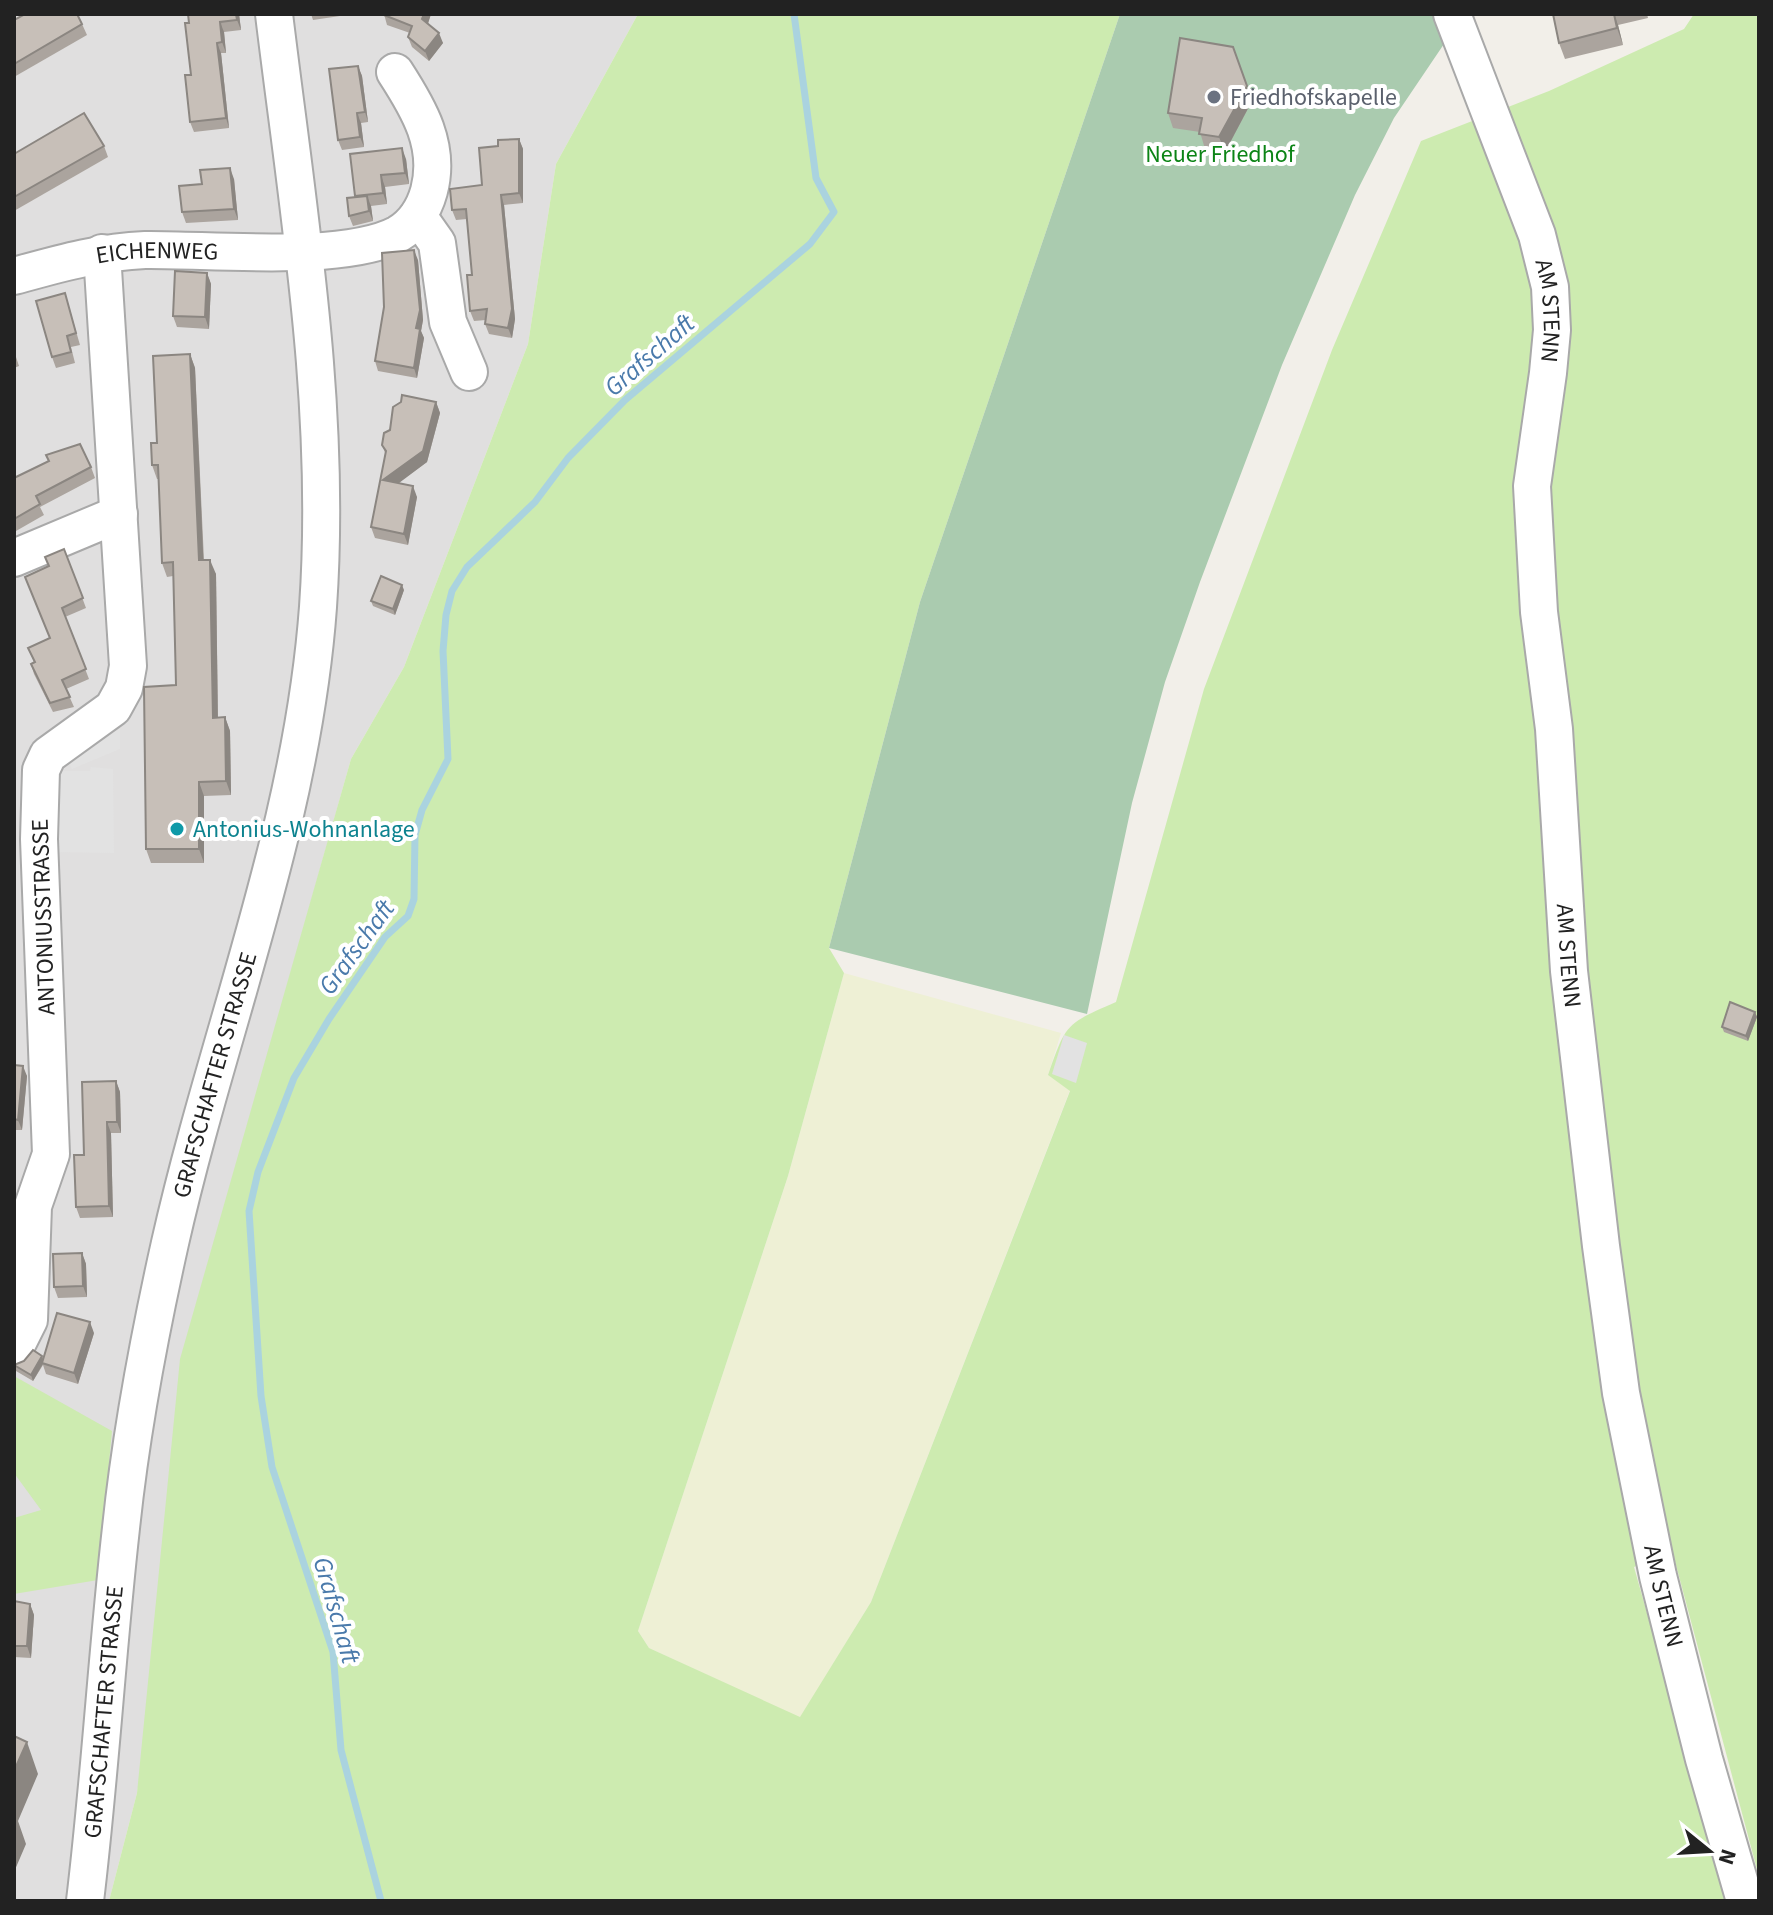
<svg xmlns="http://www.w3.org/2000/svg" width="1773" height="1915" font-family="'Source Sans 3',sans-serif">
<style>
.residential{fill:#e0dfdf}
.farmland{fill:#eef0d5}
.grass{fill:#cdebb0}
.cemetery{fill:#aacbaf}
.parking{fill:#e2e2e2}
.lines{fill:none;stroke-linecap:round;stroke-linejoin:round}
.stream{stroke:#aad3df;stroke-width:7}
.minor-casing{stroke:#a9a9a9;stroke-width:40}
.minor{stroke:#fff;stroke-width:36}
.wall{fill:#aba49e}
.shaded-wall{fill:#8b8681}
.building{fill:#c7bfb8;stroke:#8b8681;stroke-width:2}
.worship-dot{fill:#6b7280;stroke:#fff;stroke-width:3}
.culture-dot{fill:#0f9aa8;stroke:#fff;stroke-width:3}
.labels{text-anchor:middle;stroke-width:8;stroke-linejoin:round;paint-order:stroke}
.worship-label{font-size:24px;fill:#5b616d;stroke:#fff;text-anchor:start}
.park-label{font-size:24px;fill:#0c8416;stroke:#fff}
.street-label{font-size:24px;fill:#222;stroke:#fff}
.culture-label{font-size:24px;fill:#0d838f;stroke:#fff;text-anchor:start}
.water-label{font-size:26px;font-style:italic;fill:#4a7aab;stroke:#fff}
</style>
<rect width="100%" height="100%" fill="#f2efe9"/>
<polygon class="residential" points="14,14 638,14 556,164 528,344 404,667 351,759 260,1082 137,1793 109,1901 14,1901"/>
<polygon class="farmland" points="844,973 1061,1033 1048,1075 1070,1090 871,1602 800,1718 649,1648 638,1631 788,1176"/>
<g class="grass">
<path d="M638,14H1120L920,602L829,948L844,973L788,1176L638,1631L649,1648L800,1717L871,1602L1070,1091L1048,1075C1066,1024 1065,1024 1116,1002L1204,689L1332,350L1421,141L1549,91L1684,29L1694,14H1759V1877L1672,1550L1634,1567L1728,1901H109L137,1793L180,1359L351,759L404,667L528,344L556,164Z"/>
<polygon points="14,1376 112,1431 98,1580 14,1594 14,1518 41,1510 14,1473"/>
</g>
<polygon class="cemetery" points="1120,14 1435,14 1446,41 1394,118 1355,195 1282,365 1200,582 1165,682 1132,803 1087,1014 829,948 920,602"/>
<g class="parking">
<polygon points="120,729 120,749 72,769 65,755"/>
<polygon points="91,767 113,769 114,853 51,852 51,771 90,771"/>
<polygon points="1064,1035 1087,1043 1076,1083 1052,1074"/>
</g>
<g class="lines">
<polyline class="stream" points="381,1901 341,1750 333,1652 272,1467 261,1396 249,1211 258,1172 294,1078 329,1019 385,937 408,916 414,899 415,835 422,810 448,759 443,651 446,615 452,591 467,567 535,502 568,458 625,400 810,244 834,212 816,178 794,14"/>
<defs>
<g id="minor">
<path id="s1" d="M1452,14L1537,235L1550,287L1552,330L1548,373L1532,486L1539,612L1554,729L1569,971L1601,1246L1621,1393L1658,1576L1704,1759L1745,1901"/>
<polyline points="418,216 437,243 448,322 469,372"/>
<path id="s2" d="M14,276C58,264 99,252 145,250C209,249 344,263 398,234C415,224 424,209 429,191C441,146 419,109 395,72"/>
<polyline points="14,558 119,514"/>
<polyline points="14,1350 29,1320 33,1206 51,1154 39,839 41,770 48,755 113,708 124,688 128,666 102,253"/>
<path id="s3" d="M85,1901C100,1777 107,1652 121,1528C131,1432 149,1337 170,1243C218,1030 302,827 318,607C332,408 298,211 274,14"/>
</g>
</defs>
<use href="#minor" class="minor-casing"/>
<use href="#minor" class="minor"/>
</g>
<g class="wall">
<polygon points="188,14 239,14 241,30 224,32 226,53 221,53 229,128 194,132 190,122 191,75"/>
<polygon points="311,14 340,14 340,16 313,20"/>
<polygon points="384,14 431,14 428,24 443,43 429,61 412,47 408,37 410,33 387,25"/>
<polygon points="1553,14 1647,14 1648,18 1618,25 1623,45 1565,59 1559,43"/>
<polygon points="14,20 82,24 87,35 14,77"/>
<polygon points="358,66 362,76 368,122 361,123 364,147 342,150 338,140"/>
<polygon points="1252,101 1225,152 1205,149 1200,132 1173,128 1168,113"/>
<polygon points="519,139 523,149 523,203 504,205 515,319 512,338 489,334 485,324 486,320 474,321 470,311 472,275 467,219 456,220 452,210 482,185 498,146"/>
<polygon points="104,146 108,157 14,211 14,154"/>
<polygon points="350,154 406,159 409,184 385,187 387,204 371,206 373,221 353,226 349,216 355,197"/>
<polygon points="234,179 238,220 186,223 182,212 202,184"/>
<polygon points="418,260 423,320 421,331 424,338 417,378 378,371 375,361"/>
<polygon points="207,273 211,284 209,329 177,327 173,316"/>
<polygon points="65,293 80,345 71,347 75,363 56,368 52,357"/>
<polygon points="14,351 19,366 14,368"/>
<polygon points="190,354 195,368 204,560 216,574 218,718 225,717 230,731 231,795 204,796 204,863 151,863 146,849 176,685 173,576 167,577 162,563 159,479 157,479 152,465 157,443"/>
<polygon points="436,402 440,413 427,462 398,483 417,497 408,545 375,538 371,527 386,455 382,445"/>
<polygon points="91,467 95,478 40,507 44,515 16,531 14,528 14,478"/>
<polygon points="64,549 86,608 65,617 89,679 66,689 74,707 53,712 34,674 31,664 34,662 28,648 49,638 48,566 45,557"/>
<polygon points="404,590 395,615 373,606 371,601"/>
<polygon points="14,981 15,1065 27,1076 22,1130 14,1130"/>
<polygon points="1755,1012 1757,1017 1748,1041 1724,1032 1722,1027"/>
<polygon points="116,1081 120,1092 121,1133 111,1133 113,1217 80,1218 76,1207 84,1155"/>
<polygon points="82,1253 86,1264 87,1297 58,1298 54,1287"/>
<polygon points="94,1333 78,1384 46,1374 43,1365 33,1381 16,1371 14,1365 42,1356 43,1359"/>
<polygon points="14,1601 30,1604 34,1615 31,1658 14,1657"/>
</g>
<g class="shaded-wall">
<polygon points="236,14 239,14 241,30 237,20"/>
<polygon points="424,14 431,14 426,29 422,19"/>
<polygon points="1614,14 1618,25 1623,45 1617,28"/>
<polygon points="220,22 224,32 226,53 222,42"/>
<polygon points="439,33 443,43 429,61 425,51"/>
<polygon points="217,43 221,53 229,128 226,118"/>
<polygon points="1233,47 1252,101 1225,152 1219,137"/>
<polygon points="358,66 362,76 368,122 365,112"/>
<polygon points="357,113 361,123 364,147 360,137"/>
<polygon points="519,139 523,149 523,203 519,193"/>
<polygon points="402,148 406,159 409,184 405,173"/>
<polygon points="230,168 234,179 238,220 234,209"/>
<polygon points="381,175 385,187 387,204 383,193"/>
<polygon points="501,195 504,205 515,319 512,338 508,328"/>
<polygon points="367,196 371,206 373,221 369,211"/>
<polygon points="414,250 418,260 423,320 421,331 424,338 417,378 414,368 416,328"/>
<polygon points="207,273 211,284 209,329 205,317"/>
<polygon points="190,354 195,368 204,574 199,560"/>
<polygon points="436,402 440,413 427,462 387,492 383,480"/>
<polygon points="413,486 417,497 408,545 404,534"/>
<polygon points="210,560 216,574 218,731 213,718"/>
<polygon points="402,585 404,590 395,615 393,609"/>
<polygon points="225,717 230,731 231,795 226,781"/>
<polygon points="199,782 204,796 204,863 199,849"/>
<polygon points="14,981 15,1076 14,1072"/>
<polygon points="1755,1012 1757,1017 1748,1041 1746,1036"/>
<polygon points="23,1066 27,1076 22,1130 18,1120"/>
<polygon points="116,1081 120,1092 121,1133 117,1122"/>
<polygon points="107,1122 111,1133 113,1217 109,1206"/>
<polygon points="82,1253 86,1264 87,1297 83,1286"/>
<polygon points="90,1322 94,1333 78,1384 74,1373"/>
<polygon points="42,1356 44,1362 33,1381 31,1375"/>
<polygon points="30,1604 34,1615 31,1658 27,1646"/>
<polygon points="27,1742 38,1774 18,1821 26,1844 14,1872 14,1771"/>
</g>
<g class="building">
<polygon points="25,14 77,14 82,24 14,64 14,20"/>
<polygon points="188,14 236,14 237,20 220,22 222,42 217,43 226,118 190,122 185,75 191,75 185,23 189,23"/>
<polygon points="384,14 424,14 422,19 439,33 425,51 408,37 412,26 384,15"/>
<polygon points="1553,14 1614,14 1617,28 1559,43"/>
<polygon points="1180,38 1233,47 1247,86 1219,137 1199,134 1202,118 1168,113"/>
<polygon points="358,66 365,112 357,113 360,137 338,140 329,69"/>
<polygon points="84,113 104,146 14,197 14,154"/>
<polygon points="519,139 519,193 501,195 512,309 508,328 485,324 487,309 470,311 467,275 472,275 466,209 452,210 450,189 482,185 479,148 498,146 498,140"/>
<polygon points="402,148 405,173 381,175 383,193 355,196 350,154"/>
<polygon points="230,168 234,209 182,212 179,186 202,184 200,170"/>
<polygon points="367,196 369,211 349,216 347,198"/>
<polygon points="414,250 420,310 416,328 420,329 414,368 375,361 384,307 382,253"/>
<polygon points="175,271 207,273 205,317 173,316"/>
<polygon points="65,293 76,333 67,336 71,352 52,357 36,301"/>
<polygon points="190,354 199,560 210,560 213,718 225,717 226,781 199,782 199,849 146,849 144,687 176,685 173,562 162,563 158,465 152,465 151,443 157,443 153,356"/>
<polygon points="402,395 436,402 423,451 383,480 413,486 404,534 371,527 386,451 382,445 384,433 390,430 393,407 401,402"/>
<polygon points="80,444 91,467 36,496 40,504 14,519 14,478 49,461 46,455"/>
<polygon points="64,549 83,598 62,608 86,669 62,680 70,697 50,703 31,664 35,662 28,648 50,638 25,577 49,566 45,557"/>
<polygon points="381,576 402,585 393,609 371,601"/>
<polygon points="1730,1002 1755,1012 1746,1036 1722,1027"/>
<polygon points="14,1065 23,1066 18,1120 14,1119"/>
<polygon points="116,1081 117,1122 107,1122 109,1206 76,1207 74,1155 84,1155 82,1082"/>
<polygon points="82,1253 83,1286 54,1287 53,1254"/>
<polygon points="57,1313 90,1322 74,1373 42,1363"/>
<polygon points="33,1350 42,1356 31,1375 14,1365 24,1361"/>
<polygon points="14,1601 30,1604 27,1646 14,1646"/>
<polygon points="14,1736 27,1742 14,1771"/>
</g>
<circle class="worship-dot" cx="1214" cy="97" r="8"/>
<circle class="culture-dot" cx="177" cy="829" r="8"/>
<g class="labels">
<g class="worship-label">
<text x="1230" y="105">Friedhofskapelle</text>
</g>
<g class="park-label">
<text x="1220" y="162">Neuer Friedhof</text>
</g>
<g class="street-label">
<text dy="8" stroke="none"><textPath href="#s2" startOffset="146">EICHENWEG</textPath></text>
<text dy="8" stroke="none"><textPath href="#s1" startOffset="314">AM STENN</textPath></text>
<text transform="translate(43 917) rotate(-92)" y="8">ANTONIUSSTRASSE</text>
<text dy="8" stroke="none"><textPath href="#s1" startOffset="962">AM STENN</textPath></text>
<text dy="8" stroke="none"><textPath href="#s3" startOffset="838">GRAFSCHAFTER STRASSE</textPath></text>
<text dy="8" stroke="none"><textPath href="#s1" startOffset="1610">AM STENN</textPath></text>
<text dy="8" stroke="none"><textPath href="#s3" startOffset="190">GRAFSCHAFTER STRASSE</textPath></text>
</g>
<g class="culture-label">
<text x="193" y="837">Antonius-Wohnanlage</text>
</g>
<g class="water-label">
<text transform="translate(649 355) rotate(-41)" y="9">Grafschaft</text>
<text transform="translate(356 947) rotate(-54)" y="9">Grafschaft</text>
<text transform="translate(337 1610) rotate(74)" y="9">Grafschaft</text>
</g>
</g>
<rect width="1773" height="1915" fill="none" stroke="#222222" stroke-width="32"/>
<g transform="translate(1709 1851) rotate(108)" stroke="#ffffff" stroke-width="6" paint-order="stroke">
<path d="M0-6L14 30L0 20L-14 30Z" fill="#222222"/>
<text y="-12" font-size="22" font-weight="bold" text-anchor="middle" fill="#222222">N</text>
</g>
</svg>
